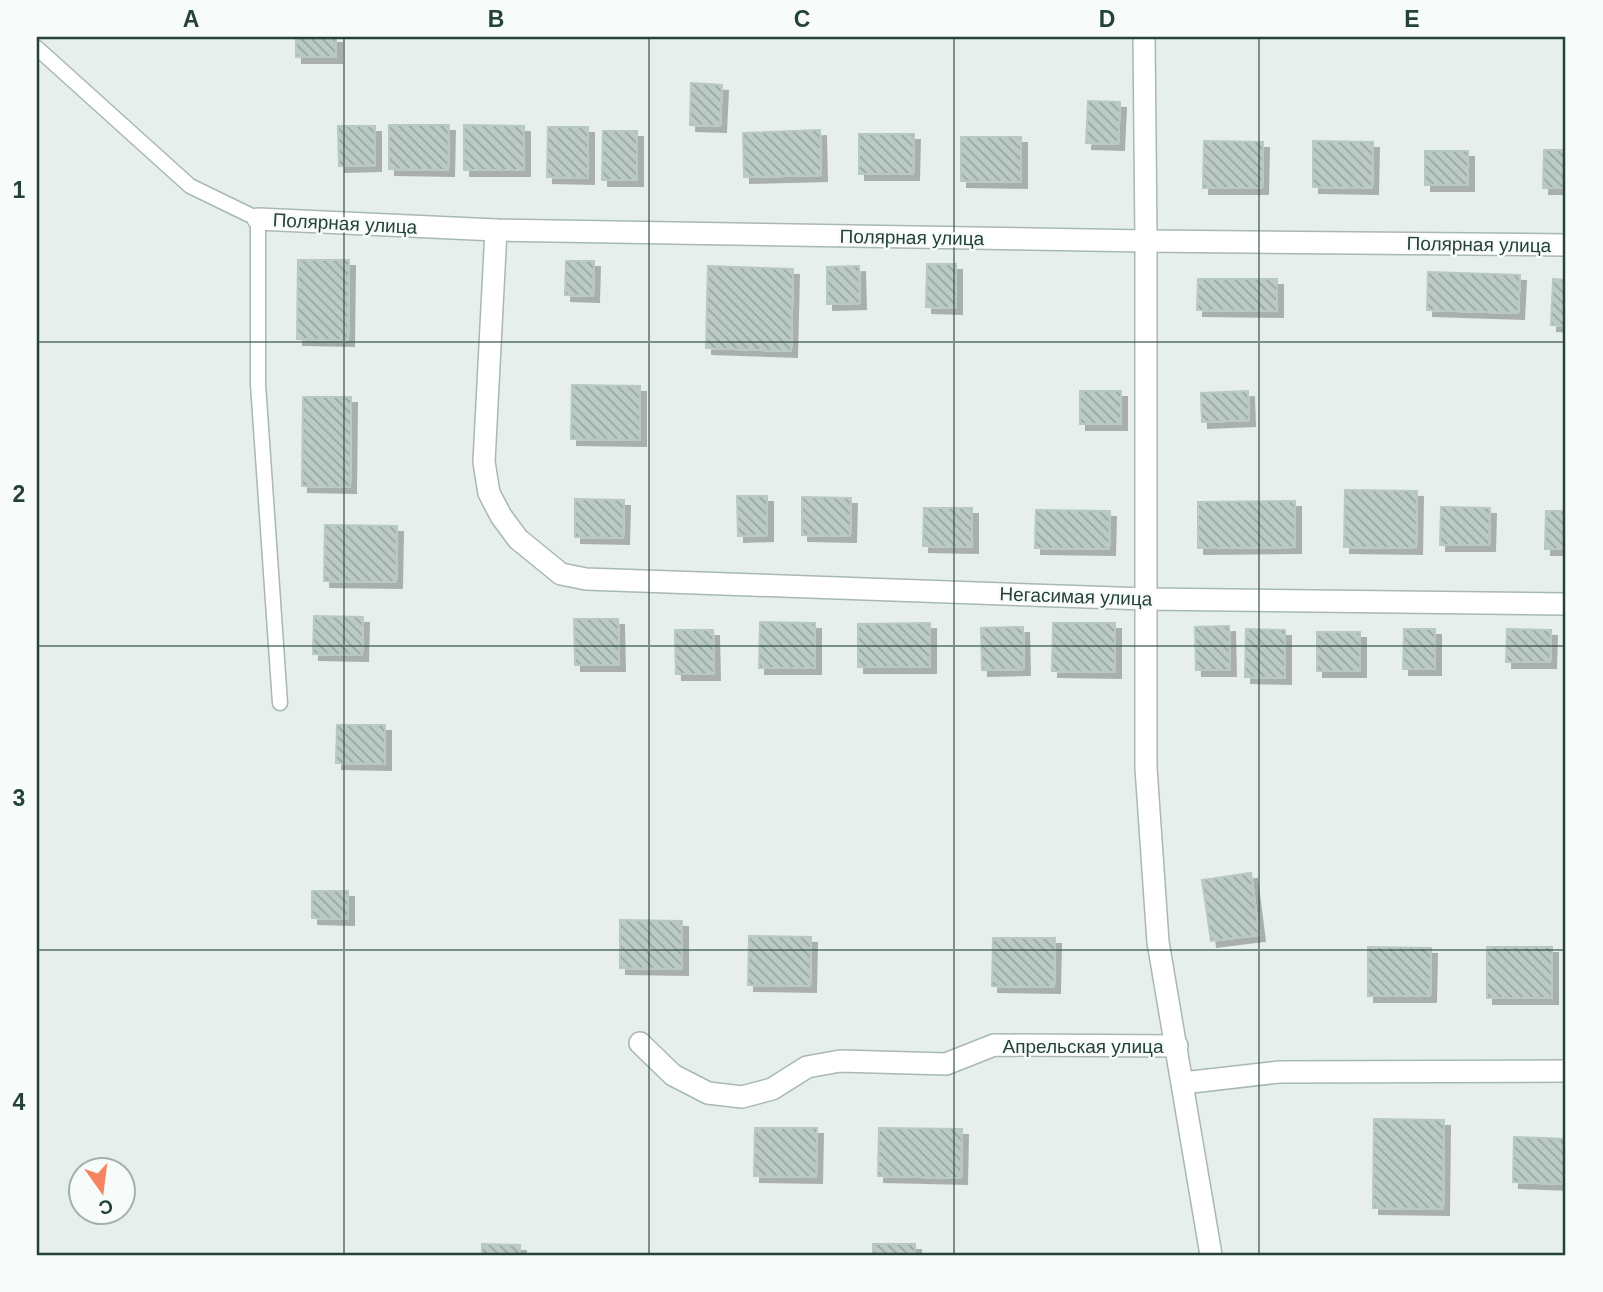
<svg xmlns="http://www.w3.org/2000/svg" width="1603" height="1292" font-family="Arial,sans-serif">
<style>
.building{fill:url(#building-back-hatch);stroke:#b8c9c2;stroke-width:2;filter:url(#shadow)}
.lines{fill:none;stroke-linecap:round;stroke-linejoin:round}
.service-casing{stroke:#a8b8b2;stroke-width:17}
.minor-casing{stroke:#a8b8b2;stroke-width:24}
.service{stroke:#fff;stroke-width:14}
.minor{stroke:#fff;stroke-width:21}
.grid{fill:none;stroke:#24423a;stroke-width:2;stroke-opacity:0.55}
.labels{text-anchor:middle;stroke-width:5;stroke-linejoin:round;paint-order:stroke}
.street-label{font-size:19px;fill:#24423a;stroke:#f7fbf9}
.neatline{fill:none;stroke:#24423a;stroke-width:2.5}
.grid-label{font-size:23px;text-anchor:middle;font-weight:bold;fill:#24423a}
</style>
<defs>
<pattern id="building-back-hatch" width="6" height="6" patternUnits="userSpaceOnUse" patternTransform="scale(1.75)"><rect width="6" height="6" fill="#bbcac4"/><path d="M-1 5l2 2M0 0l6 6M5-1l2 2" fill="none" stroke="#98a6a0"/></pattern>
<filter id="shadow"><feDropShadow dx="6" dy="6" stdDeviation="0" flood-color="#0004"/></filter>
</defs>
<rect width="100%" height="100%" fill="#e6efeb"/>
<g class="building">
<rect x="296" y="37" width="40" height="20"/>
<polygon points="691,83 722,85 720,126 690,125"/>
<polygon points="1088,101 1120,102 1118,144 1086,143"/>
<polygon points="389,125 449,125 448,170 389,169"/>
<polygon points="464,125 524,126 524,170 464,170"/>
<polygon points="338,126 375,126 375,165 339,166"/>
<polygon points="548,127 588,127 588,178 547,177"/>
<polygon points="820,130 821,175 744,177 743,133"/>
<polygon points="603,131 637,131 637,180 602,180"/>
<polygon points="859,134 914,134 913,174 859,174"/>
<polygon points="961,137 1021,137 1021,182 961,181"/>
<polygon points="1204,141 1263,142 1262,188 1203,188"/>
<polygon points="1313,141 1373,142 1372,188 1313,187"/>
<polygon points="1544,150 1566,150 1566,188 1543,188"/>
<rect x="1425" y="151" width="43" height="34"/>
<polygon points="298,260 349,260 348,340 297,339"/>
<polygon points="566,261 594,261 593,296 565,295"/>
<polygon points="927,264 956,264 956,308 926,307"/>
<polygon points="708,266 793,269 791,351 706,348"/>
<polygon points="859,266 860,303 827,304 827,267"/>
<polygon points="1428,272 1520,275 1518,313 1427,310"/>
<polygon points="1198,279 1277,279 1277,311 1197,310"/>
<polygon points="1553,279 1566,280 1566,326 1551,325"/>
<polygon points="572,385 640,386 640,440 571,439"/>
<rect x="1080" y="391" width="41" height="33"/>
<polygon points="1248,391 1249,420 1202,422 1201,393"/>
<polygon points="303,397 351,397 350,487 302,486"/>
<polygon points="1345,490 1417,491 1416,548 1344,547"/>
<polygon points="737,496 767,496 767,535 738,536"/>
<polygon points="802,497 851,498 850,536 802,535"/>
<polygon points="575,499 624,500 623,538 575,537"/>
<polygon points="1295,501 1295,547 1198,548 1198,502"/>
<polygon points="1441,507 1490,508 1489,545 1440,545"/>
<polygon points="924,508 972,508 972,547 923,546"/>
<polygon points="1036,510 1110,511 1109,549 1035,548"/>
<polygon points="1546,511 1566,511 1566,549 1545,549"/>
<polygon points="325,525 397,526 396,582 324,581"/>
<polygon points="314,616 363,617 362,655 313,654"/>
<polygon points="574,619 618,619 619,665 575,665"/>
<polygon points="760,622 815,623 815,668 759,668"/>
<polygon points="930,623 930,667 858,667 858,624"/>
<polygon points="1053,623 1115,623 1115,672 1052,671"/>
<polygon points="1229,626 1230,670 1196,670 1195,627"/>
<polygon points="1023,627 1024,669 982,670 981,628"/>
<polygon points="1246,629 1285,630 1285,678 1245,677"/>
<polygon points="1404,629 1435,629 1435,669 1403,669"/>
<polygon points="1507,629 1551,630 1550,662 1506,662"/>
<polygon points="675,630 713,630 714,674 676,674"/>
<rect x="1317" y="632" width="43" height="39"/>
<polygon points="337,725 385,725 385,764 336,763"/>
<polygon points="1251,873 1259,935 1211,941 1202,880"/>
<polygon points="312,891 348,891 348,919 312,918"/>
<polygon points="620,920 682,921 682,969 620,968"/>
<polygon points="749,936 811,937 810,986 748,985"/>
<polygon points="993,938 1055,938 1054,987 992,986"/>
<polygon points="1368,947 1431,948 1430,996 1368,996"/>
<rect x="1487" y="947" width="65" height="51"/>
<polygon points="1374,1119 1444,1120 1443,1209 1373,1208"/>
<polygon points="755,1128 817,1128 816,1177 754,1176"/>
<polygon points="879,1128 962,1129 961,1178 878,1176"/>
<polygon points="1514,1137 1566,1139 1566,1184 1513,1182"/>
<polygon points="482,1244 520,1245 520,1255 482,1255"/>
<rect x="873" y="1244" width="42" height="11"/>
</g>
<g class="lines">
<defs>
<polyline id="service" points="37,48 190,186 258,219 258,384 280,703"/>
<g id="minor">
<polyline points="1144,37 1146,241 1146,768 1158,942 1211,1255"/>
<polyline points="258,219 496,230 1146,241 1566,245"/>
<polyline points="496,230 484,462 489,493 501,516 518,539 561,574 586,579 1145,599 1566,604"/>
<polyline points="640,1043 673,1075 708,1093 742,1097 772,1089 807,1067 840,1061 946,1064 994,1045 1177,1046"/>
<polyline points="1183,1083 1279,1072 1566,1071"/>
</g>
</defs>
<use href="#service" class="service-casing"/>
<use href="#minor" class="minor-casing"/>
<use href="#service" class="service"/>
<use href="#minor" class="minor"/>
</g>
<path class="grid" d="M344,37V1255M649,37V1255M954,37V1255M1259,37V1255M37,342H1566M37,646H1566M37,950H1566"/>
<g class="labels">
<g class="street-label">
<text transform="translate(345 223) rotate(3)" y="7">Полярная улица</text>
<text transform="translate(912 237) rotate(1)" y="7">Полярная улица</text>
<text transform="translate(1479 244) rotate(1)" y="7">Полярная улица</text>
<text transform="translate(1076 596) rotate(2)" y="7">Негасимая улица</text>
<text x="1083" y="1053">Апрельская улица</text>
</g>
</g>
<rect width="1603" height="1292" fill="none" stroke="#f7fbf9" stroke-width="77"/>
<g transform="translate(102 1191) rotate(166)"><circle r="33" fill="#f7fbf9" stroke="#a3b1ad" stroke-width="2"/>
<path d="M0-5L12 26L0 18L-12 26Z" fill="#f4845f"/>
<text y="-10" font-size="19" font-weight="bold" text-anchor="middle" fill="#24423a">С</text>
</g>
<rect x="38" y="38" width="1526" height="1216" class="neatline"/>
<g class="grid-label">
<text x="191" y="27">A</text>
<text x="496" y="27">B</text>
<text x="802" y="27">C</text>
<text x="1107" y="27">D</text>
<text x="1412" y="27">E</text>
<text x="19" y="198">1</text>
<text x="19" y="502">2</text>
<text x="19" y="806">3</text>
<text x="19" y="1110">4</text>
</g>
</svg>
